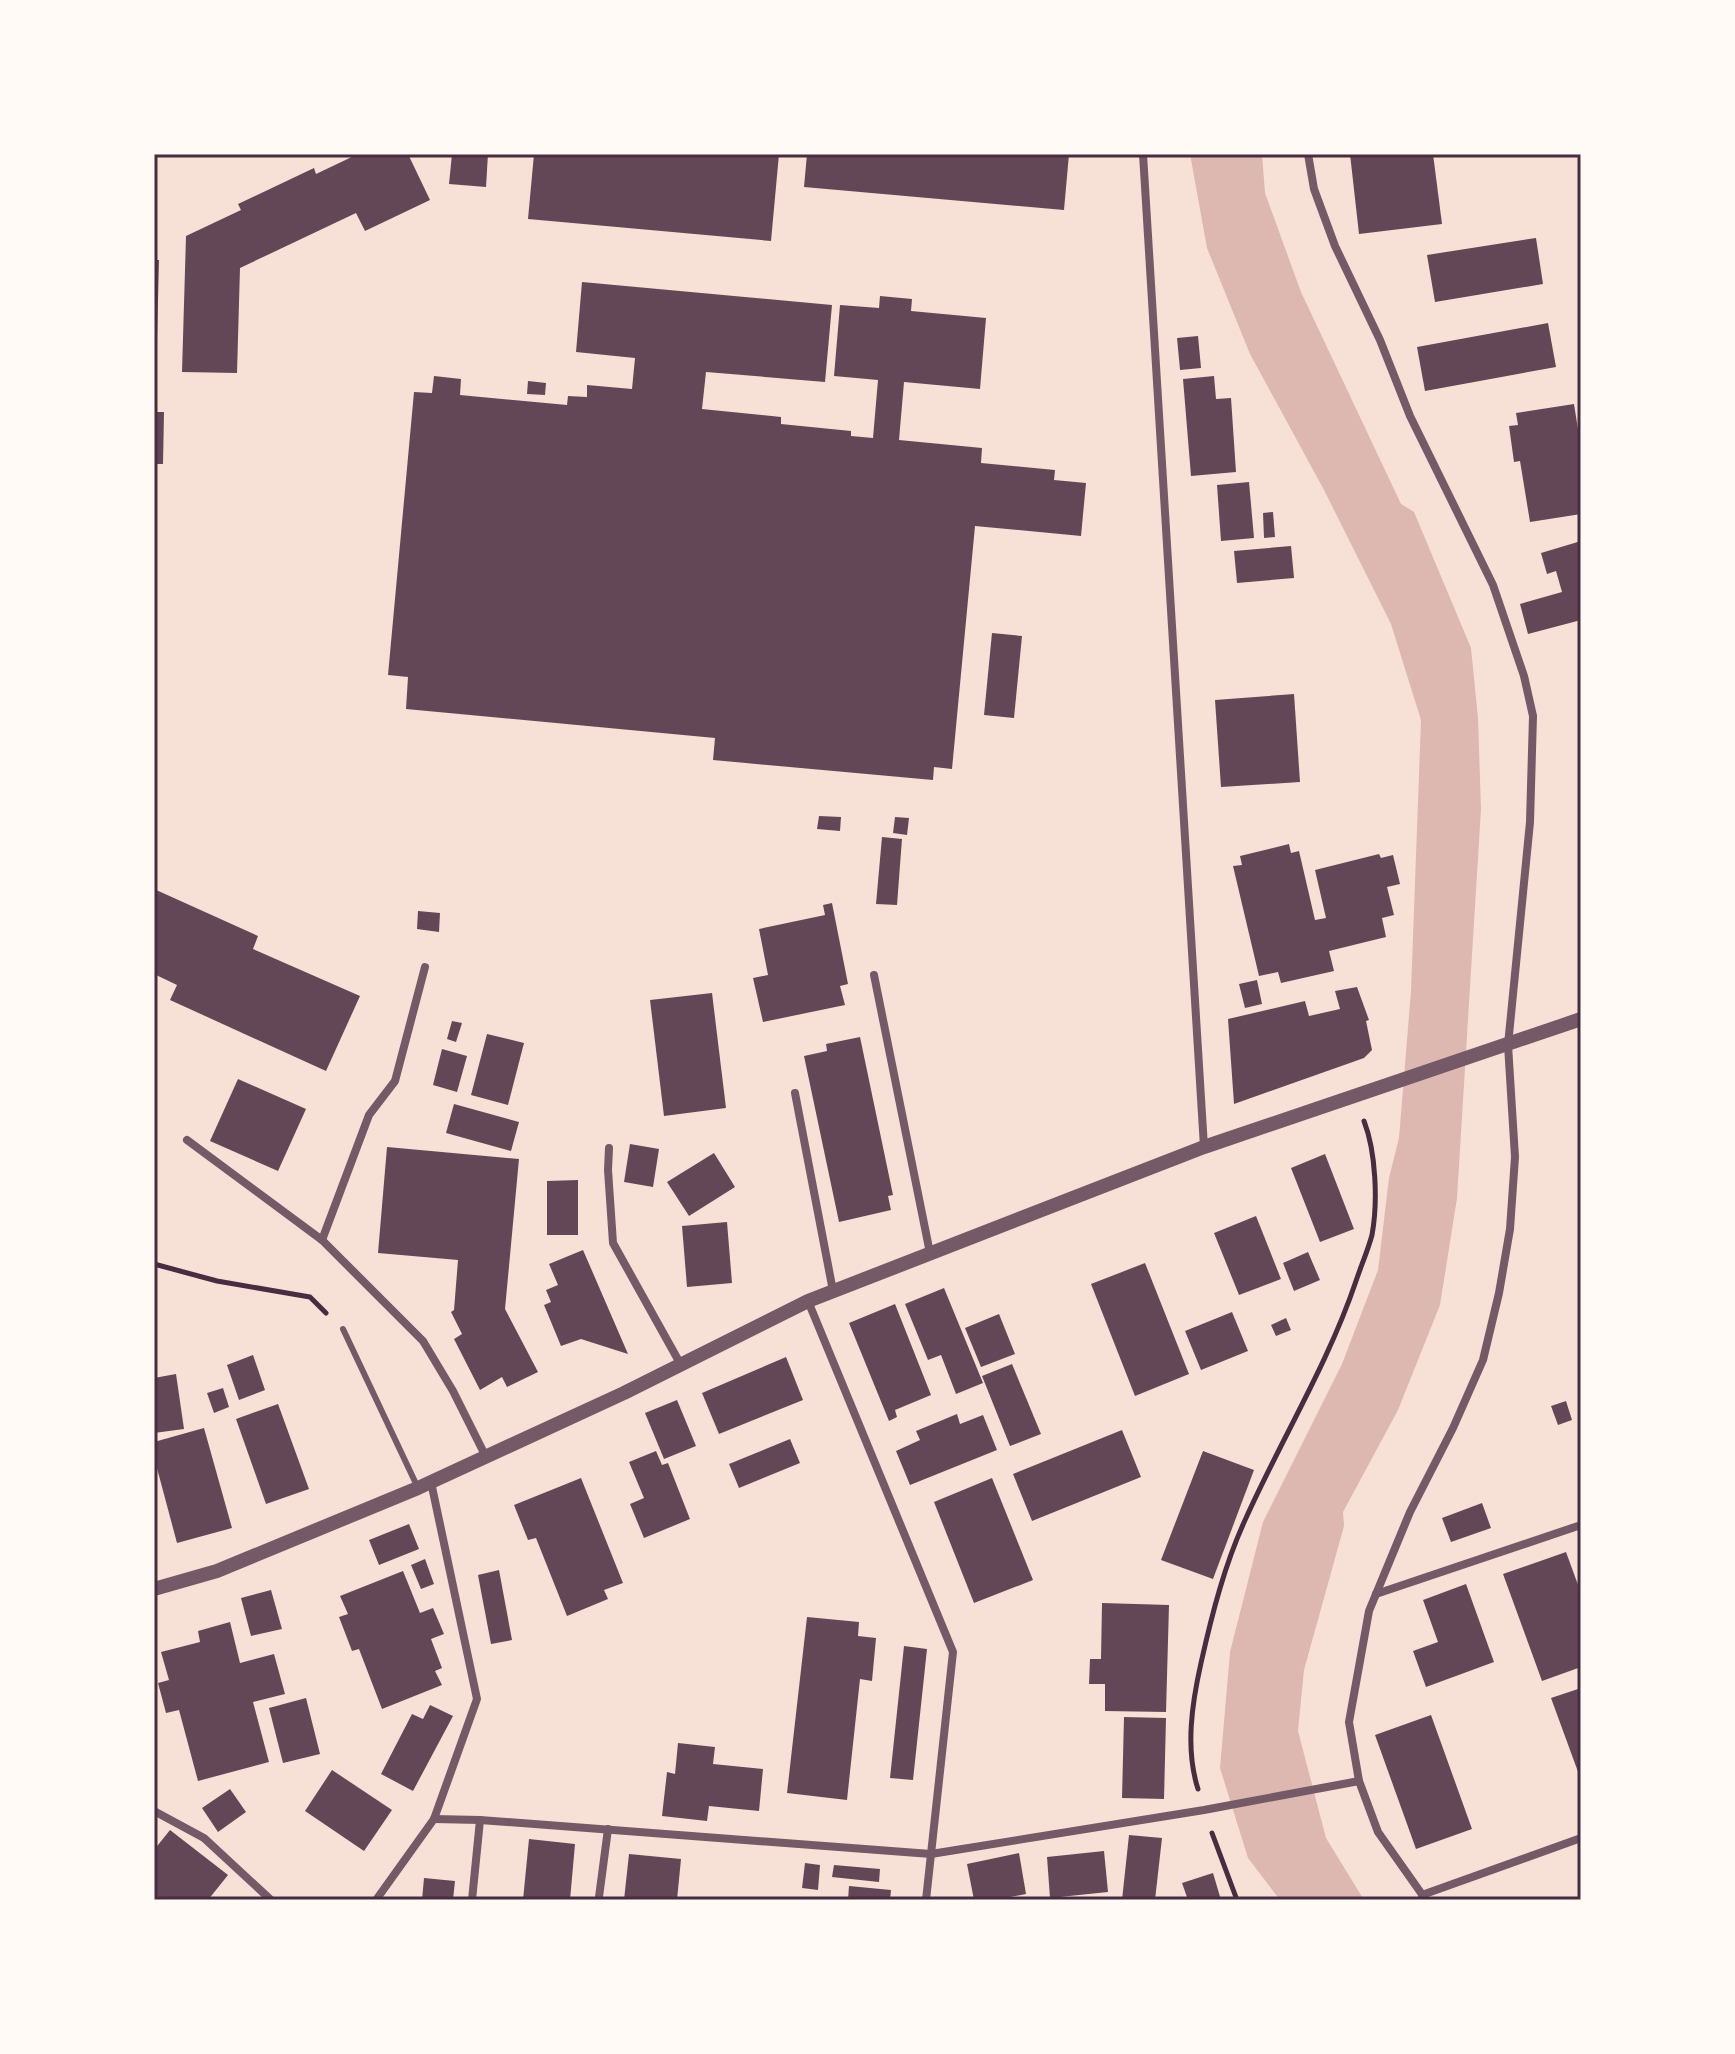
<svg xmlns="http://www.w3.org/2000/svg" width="1735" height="2054" font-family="'Titillium Web',sans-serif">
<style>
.water{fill:#dcb8b0}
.building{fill:#644757}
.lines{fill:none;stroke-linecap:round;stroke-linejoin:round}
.path{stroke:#4a2c40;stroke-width:5}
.service{stroke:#755966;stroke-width:6}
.minor{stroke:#755966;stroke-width:8}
.tertiary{stroke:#755966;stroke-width:14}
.neatline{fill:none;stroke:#4a2c40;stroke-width:3}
</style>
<rect width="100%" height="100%" fill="#f7e1d7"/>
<polygon class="water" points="1190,154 1262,154 1265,193 1301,292 1401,504 1414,512 1471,648 1478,718 1481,809 1457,1198 1440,1305 1398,1410 1343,1512 1344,1526 1304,1670 1298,1731 1326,1838 1364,1900 1280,1900 1248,1858 1220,1768 1230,1652 1263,1522 1342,1364 1378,1270 1389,1178 1399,1138 1411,991 1421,720 1391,624 1324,490 1250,354 1207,248"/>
<g class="building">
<polygon points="358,154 408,154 430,200 365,231 356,213 240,268 237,373 182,372 186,236 241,210 238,204 314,168 316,174"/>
<polygon points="452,154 488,154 486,187 449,184"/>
<polygon points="534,154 779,154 771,241 528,219"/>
<polygon points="807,154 1069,154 1064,210 804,187"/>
<polygon points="1350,154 1433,154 1442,224 1359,234"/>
<polygon points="1536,238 1543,284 1435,302 1427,255"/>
<polygon points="154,260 159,260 157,339 154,339"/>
<polygon points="582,282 832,305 825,382 706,372 702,409 781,417 781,424 851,431 851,436 873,438 878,380 834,376 840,305 879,308 880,296 912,299 911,311 986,318 980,389 904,382 899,440 982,448 981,463 1055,470 1054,480 1086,483 1081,536 975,526 952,769 934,767 933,780 713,760 715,738 406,709 408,677 388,675 414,392 432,393 434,376 461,379 460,395 567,405 568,396 587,397 587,385 632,389 635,358 576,352"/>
<polygon points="1548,323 1556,367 1425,391 1417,347"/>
<polygon points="1198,336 1201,368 1180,370 1177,338"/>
<polygon points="1214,376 1216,399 1231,398 1236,472 1191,476 1183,379"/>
<polygon points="528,381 546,383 545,395 527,394"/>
<polygon points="1574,404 1581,448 1581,514 1530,522 1520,461 1514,462 1509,426 1518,425 1516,413"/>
<polygon points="154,412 164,412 163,464 154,464"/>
<polygon points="1249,482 1254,538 1221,541 1217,485"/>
<polygon points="1273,512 1275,537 1264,538 1263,513"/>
<polygon points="1581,541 1581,620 1528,634 1520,604 1562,592 1556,571 1547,574 1541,553"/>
<polygon points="1291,546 1294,578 1237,583 1234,551"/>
<polygon points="992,633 1022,636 1014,718 984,715"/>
<polygon points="1294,694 1300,782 1221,787 1215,700"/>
<polygon points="819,816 841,817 840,831 817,829"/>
<polygon points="895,817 909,818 907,835 893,833"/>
<polygon points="882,837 902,839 897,905 876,904"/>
<polygon points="1289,844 1291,853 1299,851 1315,920 1326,918 1315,870 1379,854 1381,858 1393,855 1400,884 1387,887 1394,915 1382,918 1386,937 1329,951 1334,971 1281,983 1278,972 1259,976 1233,866 1242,865 1240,856"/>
<polygon points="154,889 258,936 253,949 360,996 326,1071 170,1000 177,985 154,974"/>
<polygon points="832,903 848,984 840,986 845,1005 763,1022 753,978 768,975 759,929 825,915 823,905"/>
<polygon points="418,911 440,913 439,932 417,929"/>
<polygon points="1257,980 1262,1004 1245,1008 1239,984"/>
<polygon points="1357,987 1369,1020 1366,1021 1372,1050 1364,1058 1234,1104 1228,1019 1305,1001 1309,1016 1340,1009 1335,991"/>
<polygon points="712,993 726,1108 664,1116 650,1000"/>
<polygon points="452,1021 462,1023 456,1042 447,1039"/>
<polygon points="487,1034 524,1043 508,1105 471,1095"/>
<polygon points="860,1037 893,1195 888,1196 891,1210 839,1222 804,1056 827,1051 826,1044"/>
<polygon points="442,1049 467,1056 457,1092 433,1085"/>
<polygon points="238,1079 306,1109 278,1171 210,1141"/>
<polygon points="454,1104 519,1122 511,1151 446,1133"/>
<polygon points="630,1144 659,1149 653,1187 624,1182"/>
<polygon points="387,1147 519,1159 505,1309 538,1372 507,1387 502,1377 480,1390 454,1339 462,1334 451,1312 454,1310 458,1260 378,1253"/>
<polygon points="714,1153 735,1187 689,1216 667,1182"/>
<polygon points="1325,1154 1354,1229 1320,1242 1291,1168"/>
<polygon points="578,1180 578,1235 547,1235 547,1181"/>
<polygon points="1256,1216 1281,1279 1239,1295 1214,1233"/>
<polygon points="727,1222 732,1283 687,1287 682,1226"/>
<polygon points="583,1250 628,1354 581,1339 561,1346 544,1305 551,1302 546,1290 558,1285 549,1264"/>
<polygon points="1308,1252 1320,1280 1294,1291 1283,1263"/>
<polygon points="1145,1263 1189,1374 1135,1396 1091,1284"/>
<polygon points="944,1288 983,1383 956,1394 941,1355 928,1360 905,1304"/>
<polygon points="895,1304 931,1395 895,1410 897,1417 889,1421 849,1323"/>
<polygon points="1232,1312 1248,1351 1201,1370 1185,1331"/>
<polygon points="999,1314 1015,1354 981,1367 965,1328"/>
<polygon points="1286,1318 1291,1330 1276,1336 1271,1325"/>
<polygon points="253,1355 265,1390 239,1400 227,1365"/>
<polygon points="786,1357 803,1400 719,1434 702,1393"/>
<polygon points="1012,1364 1041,1434 1010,1446 982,1376"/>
<polygon points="176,1374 184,1429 154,1433 154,1378"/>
<polygon points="223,1388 229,1407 214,1413 207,1393"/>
<polygon points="677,1400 696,1446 664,1459 645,1413"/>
<polygon points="1566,1401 1572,1420 1558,1425 1551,1406"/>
<polygon points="278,1404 309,1489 266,1504 236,1419"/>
<polygon points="957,1414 960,1424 983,1415 997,1450 910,1485 896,1451 920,1440 916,1431"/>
<polygon points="204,1428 232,1528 177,1543 154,1457 154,1442"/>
<polygon points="1122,1430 1141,1477 1032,1521 1013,1474"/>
<polygon points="790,1439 800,1463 739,1488 729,1464"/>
<polygon points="656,1451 662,1465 668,1463 690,1519 644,1538 630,1504 644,1498 629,1462"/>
<polygon points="1203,1451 1254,1470 1213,1579 1161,1560"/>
<polygon points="581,1478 623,1583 604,1590 608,1599 567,1616 536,1538 528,1540 514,1505"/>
<polygon points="992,1478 1033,1580 974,1603 934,1502"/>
<polygon points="1482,1503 1491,1528 1451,1542 1442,1518"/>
<polygon points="409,1524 419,1549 379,1565 369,1540"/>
<polygon points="1566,1552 1581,1593 1581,1667 1542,1681 1503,1574"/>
<polygon points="425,1559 434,1584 421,1589 411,1565"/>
<polygon points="499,1570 512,1640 491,1644 478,1575"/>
<polygon points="403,1571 420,1613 433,1608 444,1634 431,1639 442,1668 435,1671 442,1685 382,1709 359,1649 352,1651 339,1617 348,1614 340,1596"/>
<polygon points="1466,1584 1494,1662 1426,1687 1413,1651 1438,1642 1423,1600"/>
<polygon points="271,1590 282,1629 251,1636 241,1598"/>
<polygon points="1102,1603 1169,1605 1166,1712 1105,1711 1105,1684 1089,1684 1090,1659 1101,1659"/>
<polygon points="807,1617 859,1622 858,1636 876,1638 872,1681 860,1679 847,1800 787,1793"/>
<polygon points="230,1622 240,1663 274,1654 285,1694 253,1702 269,1762 198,1781 179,1710 166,1713 158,1683 169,1680 161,1652 200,1642 198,1631"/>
<polygon points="904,1646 927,1649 913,1780 890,1778"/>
<polygon points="1581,1688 1581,1780 1551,1698"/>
<polygon points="306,1698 320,1754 283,1763 269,1708"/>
<polygon points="430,1705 453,1716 413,1791 381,1774 412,1714 423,1719"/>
<polygon points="1431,1715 1472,1829 1416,1849 1375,1735"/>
<polygon points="1124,1717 1166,1718 1164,1799 1122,1798"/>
<polygon points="678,1743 715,1747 713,1764 763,1769 759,1811 709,1806 707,1821 662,1816 667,1772 675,1774"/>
<polygon points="332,1770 392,1810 364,1851 305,1811"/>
<polygon points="230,1789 246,1812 218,1832 202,1808"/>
<polygon points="170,1830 228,1875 208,1900 154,1900 154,1850"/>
<polygon points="1129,1835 1162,1838 1155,1900 1122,1900"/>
<polygon points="529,1839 575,1844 570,1900 523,1900"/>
<polygon points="1104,1851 1108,1892 1050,1898 1047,1857"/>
<polygon points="1019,1853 1026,1894 994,1900 974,1900 967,1864"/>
<polygon points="629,1854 681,1859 677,1900 624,1900"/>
<polygon points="805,1863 820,1865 818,1890 802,1888"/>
<polygon points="834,1865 880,1869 879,1882 832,1877"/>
<polygon points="1213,1873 1221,1900 1188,1900 1182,1883"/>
<polygon points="424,1878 455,1881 453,1900 422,1900"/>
<polygon points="849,1886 891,1890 890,1900 848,1900"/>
</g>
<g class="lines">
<g class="path">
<polyline points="154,1264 217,1281 310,1297 326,1313"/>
<path d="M1198,1789C1185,1749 1192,1703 1201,1663C1212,1614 1225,1563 1246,1518C1282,1438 1328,1364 1356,1281C1361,1266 1368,1250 1372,1235C1378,1202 1376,1152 1364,1121"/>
<polyline points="1212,1833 1237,1900"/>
</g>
<polyline class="service" points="343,1329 418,1488"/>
<g class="minor">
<polyline points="1143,154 1204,1147"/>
<polyline points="1308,154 1314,189 1335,246 1380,340 1410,416 1493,585 1524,676 1533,716 1530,822 1508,1045 1515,1157 1510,1229 1499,1293 1483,1360 1453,1428 1410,1512 1369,1611 1349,1722 1359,1781 1378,1832 1426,1900"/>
<polyline points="874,975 930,1253"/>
<polyline points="795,1093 833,1291"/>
<polyline points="187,1140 322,1240 423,1341 453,1391 486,1457"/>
<polyline points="609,1148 608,1170 613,1243 681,1365"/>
<polyline points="322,1240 369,1115 395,1081 425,967"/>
<polyline points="808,1301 953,1652 926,1900"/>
<polyline points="1376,1594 1581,1525"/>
<polyline points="154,1811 204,1838 271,1900"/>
<polyline points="434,1819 480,1820 931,1854 1204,1810 1359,1781"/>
<polyline points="1422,1895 1581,1838"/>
<polyline points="599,1897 608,1829"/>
<polyline points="376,1900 434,1819 477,1699 431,1482"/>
<polyline points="472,1900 480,1820"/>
</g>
<polyline class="tertiary" points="154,1589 217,1571 418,1488 624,1393 808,1301 1204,1147 1581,1019"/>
</g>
<rect width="1735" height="2054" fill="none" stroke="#fffaf5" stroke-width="312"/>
<rect x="156" y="156" width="1423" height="1742" class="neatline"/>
</svg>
